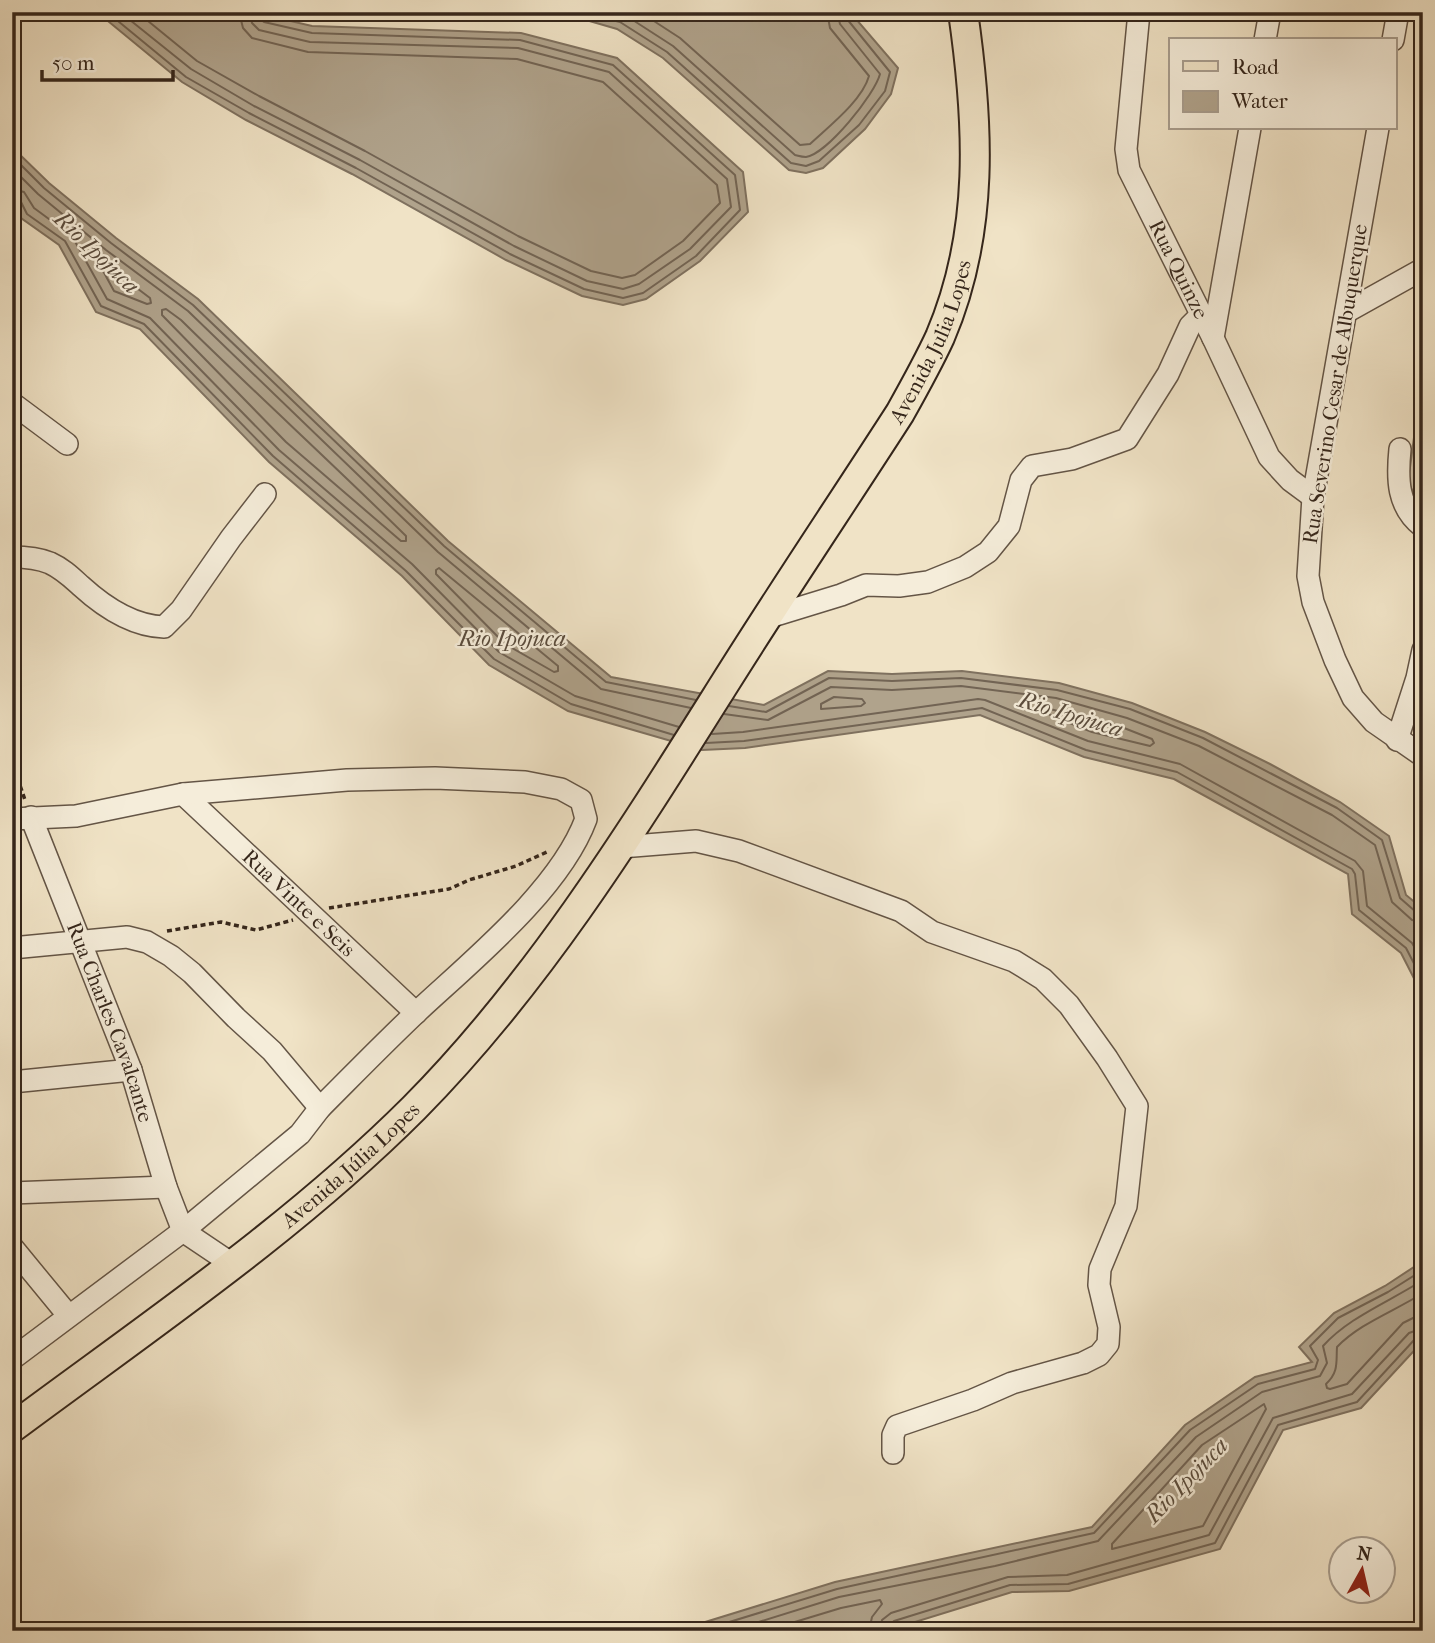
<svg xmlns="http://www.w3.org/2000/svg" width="1435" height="1643" font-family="'IM FELL French Canon',serif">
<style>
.green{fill:#d0c3a9;stroke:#827462;stroke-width:2}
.water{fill:#b0a38c;stroke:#7f715f;stroke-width:2}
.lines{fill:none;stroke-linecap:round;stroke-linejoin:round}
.shore{stroke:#726454;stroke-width:2}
.minor-casing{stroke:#645546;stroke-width:24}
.major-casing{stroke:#35261b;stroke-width:32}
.path{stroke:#35261b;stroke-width:3.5;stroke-dasharray:5 3.5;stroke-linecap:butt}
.minor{stroke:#f5edda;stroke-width:21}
.major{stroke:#f0e3c6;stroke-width:28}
.labels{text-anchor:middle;stroke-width:5;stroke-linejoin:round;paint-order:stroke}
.street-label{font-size:21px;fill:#35261b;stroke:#f5edda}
.water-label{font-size:23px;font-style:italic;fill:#5a4c3d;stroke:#f5edda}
</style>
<rect width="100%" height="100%" fill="#f0e3c6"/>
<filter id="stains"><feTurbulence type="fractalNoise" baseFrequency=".00286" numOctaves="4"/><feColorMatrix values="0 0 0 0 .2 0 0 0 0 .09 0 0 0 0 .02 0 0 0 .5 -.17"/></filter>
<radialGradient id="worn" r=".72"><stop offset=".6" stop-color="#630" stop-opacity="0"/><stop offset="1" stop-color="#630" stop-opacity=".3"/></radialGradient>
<polygon class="green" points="1423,371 1423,512 1408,482"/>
<g class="water">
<polygon points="97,12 252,12 312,26 521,33 617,58 743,172 748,212 700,261 646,299 623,305 582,296 506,260 352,174 246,120 182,82"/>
<polygon points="473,12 850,12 898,68 891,94 865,129 823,168 806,173 789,170 663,58 617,29 586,20"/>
<polygon points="12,147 49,183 116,238 198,299 448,541 611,677 764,705 828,671 892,674 962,671 1059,683 1132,703 1205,732 1270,764 1340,802 1389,836 1406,895 1423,909 1423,996 1401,953 1352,914 1348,874 1174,779 1084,757 980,715 745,748 702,750 568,711 489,665 402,576 269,462 140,329 96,312 59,245 21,218 12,198"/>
<polygon points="1423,1261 1423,1341 1361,1408 1283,1430 1220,1549 1069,1591 1012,1592 886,1631 676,1631 835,1582 1092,1527 1185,1425 1255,1377 1312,1362 1299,1347 1334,1313 1385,1286"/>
</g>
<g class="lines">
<g class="shore">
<polyline points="107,12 186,77 249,113 356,168 510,254 584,289 623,298 643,293 696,256 740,210 735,175 613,65 520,40 312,33 264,22 259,18 258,12"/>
<polyline points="120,12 191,69 254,106 360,160 514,246 587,281 623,289 639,284 690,249 731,207 727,179 609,72 518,48 310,42 259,30 252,23 250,12"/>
<polyline points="137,12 197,61 259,96 365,151 518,236 591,271 622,278 635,275 683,241 720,203 717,185 603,82 517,59 308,52 252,38 243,28 239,12"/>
<polyline points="569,12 588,14 620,22 667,52 791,163 806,166 819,161 859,125 885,91 890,72 847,19 846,12"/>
<path d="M616,12L625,15L673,46L795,155C799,156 802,157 806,157C827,154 875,94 880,74L840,24L837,12"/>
<path d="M640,12L680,38L800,145L810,144C828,127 862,101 869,76L830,28L827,12"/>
<polyline points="12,156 44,188 111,243 193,305 444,546 606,682 696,700"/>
<polyline points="12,168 38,194 106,250 188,311 438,552 601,689 691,708"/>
<polyline points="12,189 24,192 34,208 72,236 107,299 150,318 279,450 412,564 499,652 575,696 679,727"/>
<polyline points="12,198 20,200 27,214 65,241 101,306 144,324 273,456 406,571 494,659 571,704 674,735"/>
<polygon points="105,264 150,298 151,303 147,304 114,291 102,269"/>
<path d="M166,309L181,320C255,393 332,463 406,536V541H401L286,442L162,315V310Z"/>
<polygon points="439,568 558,666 558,671 554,672 505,644 436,574 436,570"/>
<polygon points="834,697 862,699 865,703 861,706 821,709 821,704"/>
<polyline points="729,706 766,712 829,678 892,681 961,678 1057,690 1130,709 1203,738 1337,808 1382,840 1400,898 1416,912 1423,913"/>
<polygon points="1050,709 1124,728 1152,739 1154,743 1150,746 1092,732 1050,715 1048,712"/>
<polyline points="724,714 768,720 831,687 892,690 961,686 1056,698 1127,718 1199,746 1332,815 1375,845 1392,902 1412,920 1423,922"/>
<polyline points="712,734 743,732 978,699 985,700 1088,741 1180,764 1355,861 1363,871 1367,906 1412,943 1423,962"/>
<polyline points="706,743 744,741 982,708 1086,750 1177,772 1352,869 1355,874 1359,910 1406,948 1423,981"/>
<path d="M1423,1293C1395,1311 1360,1323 1337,1347C1336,1362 1339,1372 1326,1384L1327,1388L1330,1389L1347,1384L1403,1323L1413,1318L1423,1317"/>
<polygon points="1264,1404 1266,1409 1203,1526 1112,1549 1112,1544 1202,1445"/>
<polyline points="700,1631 837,1589 1094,1533 1190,1430 1258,1384 1315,1369 1318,1360 1310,1346 1338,1318 1388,1292 1423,1270"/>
<path d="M730,1631L839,1597L995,1566L1098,1541L1196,1437L1262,1392L1320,1376L1327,1363L1323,1346C1349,1317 1389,1302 1423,1280"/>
<polyline points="765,1631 841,1608 880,1600 882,1604 872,1617 869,1631"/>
<polyline points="880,1631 882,1620 891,1613 1008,1577 1067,1575 1209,1535 1273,1418 1352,1394 1409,1333 1423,1328"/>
<polyline points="889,1631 890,1625 894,1621 1010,1585 1068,1584 1215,1543 1278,1425 1357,1402 1415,1339 1423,1337"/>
</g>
<defs>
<g id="minor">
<path id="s1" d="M1139,12L1126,149L1129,170L1213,338L1269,457L1290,480L1313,497"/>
<polyline points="1265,40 1270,12"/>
<polyline points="1393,40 1398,12"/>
<polyline points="1378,128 1313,497 1308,576 1313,602 1335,660 1353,698 1374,722 1423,756"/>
<polyline points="1346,312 1423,269"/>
<polyline points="1213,338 1250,128"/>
<polyline points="12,403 67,444"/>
<path d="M1400,449C1397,479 1397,507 1423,527"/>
<path d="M12,557C25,557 38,558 50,563C63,569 71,577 81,586C104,607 132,626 164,627L181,610L231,538L265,494"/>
<polyline points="766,618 841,595 866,585 899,586 928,582 965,567 988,552 1009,526 1021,480 1032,466 1072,459 1127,439 1168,374 1190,326 1201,315"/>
<polyline points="1397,740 1417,678 1423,650"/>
<path id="s2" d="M183,794L416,1013"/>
<path id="s3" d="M31,817L131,1070L166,1187L183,1231"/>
<path d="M12,819L76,816L183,794L347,780L435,778L525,782L561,789L581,800L586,819C560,889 474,959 419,1010C385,1042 353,1075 320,1108L300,1134L183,1231L12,1359"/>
<polyline points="621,847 696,841 739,851 901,911 932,932 1014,961 1043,979 1069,1005 1107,1058 1137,1106 1126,1206 1100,1269 1099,1285 1109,1327 1108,1344 1099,1355 1083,1363 1012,1383 973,1400 897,1426 893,1435 893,1453"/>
<polyline points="12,948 127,937 147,942 171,956 192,973 236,1018 272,1051 320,1108"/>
<polyline points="12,1082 131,1070"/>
<polyline points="12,1193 166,1187"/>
<polyline points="183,1231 232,1264"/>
<polyline points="12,1247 68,1315"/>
</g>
<g id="major">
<path id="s4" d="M12,1428C149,1326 293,1229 414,1108C538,983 632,831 725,683C782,592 842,503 900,413C914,388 928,363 940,337C985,232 979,123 963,12"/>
</g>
</defs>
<use href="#minor" class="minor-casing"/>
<use href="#major" class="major-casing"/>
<g class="path">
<polyline points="12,762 25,800"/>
<polyline points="329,908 449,889 469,880 516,866 547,852"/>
<polyline points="167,931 221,922 256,930 293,920"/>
</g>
<use href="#minor" class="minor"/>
<use href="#major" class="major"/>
</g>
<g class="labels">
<g class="street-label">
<text dy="7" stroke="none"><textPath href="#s1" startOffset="270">Rua Quinze</textPath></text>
<text dy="7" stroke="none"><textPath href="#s4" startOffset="1442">Avenida Julia Lopes</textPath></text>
<text transform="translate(1335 384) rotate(-81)" y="7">Rua Severino Cesar de Albuquerque</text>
<text dy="7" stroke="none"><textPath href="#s2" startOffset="159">Rua Vinte e Seis</textPath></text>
<text dy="7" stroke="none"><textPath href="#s3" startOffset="220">Rua Charles Cavalcante</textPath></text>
<text dy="7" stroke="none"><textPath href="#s4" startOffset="429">Avenida Júlia Lopes</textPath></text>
</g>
<g class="water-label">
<text transform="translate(97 252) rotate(44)" y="8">Rio Ipojuca</text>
<text x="512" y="646">Rio Ipojuca</text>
<text transform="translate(1071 714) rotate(17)" y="8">Rio Ipojuca</text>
<text transform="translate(1186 1480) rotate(-46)" y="8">Rio Ipojuca</text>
</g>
</g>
<rect width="1435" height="1643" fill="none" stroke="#f0e3c6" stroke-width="42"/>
<rect x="14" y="14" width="1407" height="1615" fill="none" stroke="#35261b" stroke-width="3.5"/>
<rect x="21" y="21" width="1393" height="1601" fill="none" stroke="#35261b" stroke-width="2"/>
<rect x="1169" y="38" width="228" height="91" fill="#f5edda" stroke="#a89d8e" stroke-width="2"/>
<rect x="1183" y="61" width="35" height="10" fill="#f0e3c6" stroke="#a89d8e" stroke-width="2"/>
<text x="1232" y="74" font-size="21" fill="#35261b">Road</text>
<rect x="1183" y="91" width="35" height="21" fill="#b0a38c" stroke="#a89d8e" stroke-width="2"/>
<text x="1232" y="108" font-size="21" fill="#35261b">Water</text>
<g transform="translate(1362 1570) rotate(8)"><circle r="33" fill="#f5edda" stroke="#a89d8e" stroke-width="2"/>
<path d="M0-5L12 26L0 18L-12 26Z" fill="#8f2418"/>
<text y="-10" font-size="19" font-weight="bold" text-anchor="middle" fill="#35261b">N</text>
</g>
<path d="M42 70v10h131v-10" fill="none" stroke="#35261b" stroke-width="3.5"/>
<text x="52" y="70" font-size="21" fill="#35261b" stroke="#f5edda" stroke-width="5" paint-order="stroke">50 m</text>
<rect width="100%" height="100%" filter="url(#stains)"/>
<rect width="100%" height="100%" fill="url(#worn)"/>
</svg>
